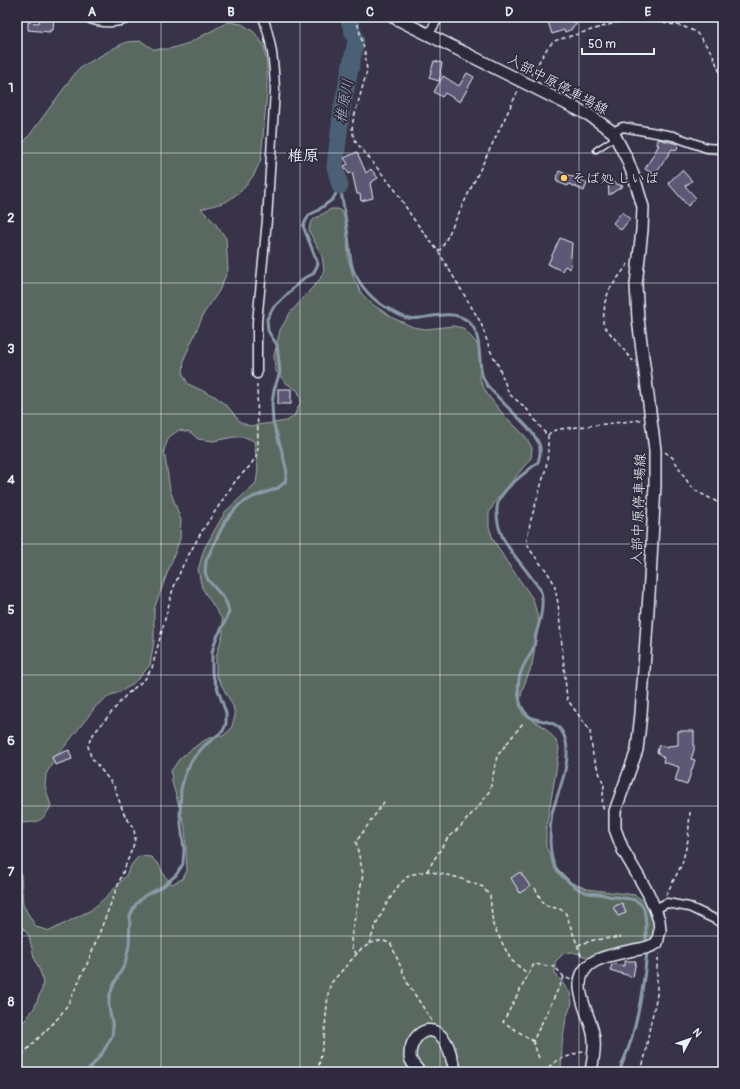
<svg xmlns="http://www.w3.org/2000/svg" width="740" height="1089" font-family="Pangolin,'Klee One',sans-serif">
<style>
.green{fill:#5a6960;stroke:#a1adac}
.lines{fill:none;stroke-linecap:round;stroke-linejoin:round}
.stream{stroke:#8a9ba9;stroke-width:3}
.river{stroke:#4b6175;stroke-width:17}
.building{fill:#5d5875;stroke:#e8f1f8}
.service-casing{stroke:#e8f1f8;stroke-width:7}
.minor-casing{stroke:#e8f1f8;stroke-width:11}
.secondary-casing{stroke:#e8f1f8;stroke-width:14}
.path{stroke:#e8f1f8;stroke-width:1.5;stroke-dasharray:4 3;stroke-linecap:butt}
.service{stroke:#2f2a3d;stroke-width:4}
.minor{stroke:#2f2a3d;stroke-width:8}
.secondary{stroke:#2f2a3d;stroke-width:11}
.grid{fill:none;stroke:#e8f1f8;stroke-width:1;stroke-opacity:0.55}
.poi-dot{fill:#ffd166;stroke:#2f2a3d;stroke-width:1.5}
.labels{text-anchor:middle;stroke-width:3.5;stroke-linejoin:round;paint-order:stroke}
.street-label{font-size:14px;fill:#e8f1f8;stroke:#2f2a3d}
.poi-label{font-size:14px;fill:#e8f1f8;stroke:#2f2a3d;text-anchor:start}
.water-label{font-size:15px;font-style:italic;fill:#a9b7c4;stroke:#2f2a3d}
.quarter-label{font-size:16px;font-weight:bold;fill:#e8f1f8;stroke:#2f2a3d}
.neatline{fill:none;stroke:#e8f1f8;stroke-width:1.5}
.grid-label{font-size:13px;text-anchor:middle;font-weight:bold;fill:#e8f1f8}
</style>
<rect width="100%" height="100%" fill="#383348"/>
<filter id="ink" filterUnits="userSpaceOnUse"><feTurbulence type="fractalNoise" baseFrequency=".025" numOctaves="2"/><feDisplacementMap in="SourceGraphic" scale="8" xChannelSelector="R" yChannelSelector="G"/><feConvolveMatrix kernelMatrix="1 2 1 2 8 2 1 2 1" color-interpolation-filters="sRGB"/></filter>
<g filter="url(#ink)">
<path class="green" d="M228,22L242,24L254,32L264,45L267,65V92L261,159L254,175L241,191L226,202L201,209L214,222L226,238L228,270L219,291L204,313L184,359L183,374L188,384L216,397L229,408L240,422L250,426L287,421L294,416L301,401L298,391L286,383L275,370L274,356L280,330L290,313L320,279L324,270L322,256L309,231L310,224L314,219L331,209H338L342,212L347,226L348,258L354,279L362,294L372,304L393,318L413,327L426,329L453,326L463,328L474,340L479,347L480,380L487,394L503,414L526,437L532,448L531,458L495,502L489,513V527L493,539L505,559L533,599L539,622L532,665L523,688L519,704L523,714L544,727L555,739L559,748L556,771L546,829V847L557,868L572,883L587,889L635,895L644,901L652,912L655,923L656,933L652,941L589,958L573,952L564,953L555,962V973L570,993L572,1003L566,1018L562,1045L561,1072H17V1031L34,1008L42,989L43,979L34,957L29,936L17,919V856L21,875L23,905L36,927L50,931L91,910L105,898L125,877L132,864L139,856L151,857L159,865L164,875L172,884L182,879L187,871L185,827L172,782L171,771L180,758L200,743L211,737L223,736L231,729L235,716L233,706L216,675V657L223,633L222,619L202,588L198,570L204,549L225,512L256,483L258,470L254,441L245,437H234L213,441L198,439L190,432L179,430L169,437L164,450L170,490L181,520L180,539L154,609V641L150,665L140,677L130,686L120,692L111,695L97,705L55,759L46,774L45,786L51,806C42,823 38,822 20,823L17,827V152L79,68L116,47L127,42L141,41L153,49H169L189,43Z"/>
<g class="lines">
<g class="stream">
<path d="M340,186C343,203 346,219 348,236C350,248 349,261 354,272C361,287 374,302 389,309C401,316 406,320 420,318C435,316 456,310 469,322C482,334 478,359 482,374C484,384 491,390 497,396C509,410 532,428 539,444C541,449 540,456 538,462C526,473 498,490 497,508C495,540 517,556 533,580C538,586 542,590 542,598C543,611 540,622 536,634C535,638 535,642 534,646C532,653 527,659 524,665C517,677 516,697 523,709C533,729 559,711 566,742C571,765 558,791 552,813C550,823 550,833 550,843C551,851 551,860 555,867C560,876 578,891 588,893C592,894 596,893 600,894C605,895 610,897 615,897C625,899 637,897 643,907C647,915 646,933 646,943"/>
<polyline points="87,1072 103,1052 112,1036 113,1027 109,1008 109,997 114,984 125,964 129,946 130,916 136,904 144,896 162,887 176,875 183,864 184,850 180,815 181,789 185,774 192,760 204,746 223,731 226,724 226,713 212,673 212,652 216,639 224,624 229,612 227,604 223,597 208,580 205,572 206,561 225,521 239,505 253,497 278,488 285,482 287,472 281,448 273,422 272,404 274,390 280,372 277,345 268,331 267,319 273,308 304,278 313,274 318,264 303,226 309,215 317,211 333,199 340,186"/>
<path d="M619,1072C623,1061 628,1051 631,1040C640,1011 644,982 647,953"/>
</g>
<polyline class="river" points="340,186 335,166 342,108 356,41 348,17"/>
</g>
<g class="building">
<polygon points="40,17 54,17 53,30 50,30 50,32 28,30 28,22 39,23"/>
<polygon points="552,17 574,17 576,25 572,27 572,29 565,32 564,30 552,34 547,19"/>
<polygon points="434,61 442,63 440,73 441,73 439,81 429,78"/>
<polygon points="467,73 474,77 460,102 445,93 442,97 434,92 443,76 459,86"/>
<polygon points="658,139 678,144 677,150 672,149 655,175 645,169 659,145 657,145"/>
<polygon points="357,152 366,173 371,169 378,178 370,183 373,198 361,201 360,194 357,194 352,172 349,174 344,166 348,164 344,158"/>
<polygon points="682,170 692,181 685,186 696,198 688,206 668,183"/>
<polygon points="559,171 587,183 584,191 569,184 568,186 557,182 558,180 556,179"/>
<polygon points="608,181 623,186 609,195"/>
<polygon points="622,212 630,219 621,230 613,223"/>
<polygon points="560,238 572,243 570,269 565,266 562,271 548,264"/>
<rect x="278" y="389" width="13" height="15"/>
<polygon points="678,731 694,731 694,750 691,759 695,760 687,785 675,781 679,767 663,762 664,758 657,752 659,745 668,747 668,746 678,745"/>
<polygon points="69,750 72,759 55,765 52,757"/>
<polygon points="520,872 530,886 520,893 511,878"/>
<polygon points="622,903 626,913 618,916 613,907"/>
<polygon points="625,961 636,961 633,977 610,970 612,965 615,964 625,966"/>
</g>
<g class="lines">
<defs>
<polyline id="service" points="596,150 616,137"/>
<g id="minor">
<path d="M85,17C103,24 114,24 132,17"/>
<polyline points="428,35 439,17"/>
<polyline points="613,132 623,127 673,136 707,148 720,149 723,147"/>
<path d="M257,374V322L267,220L275,90C274,63 272,42 263,17"/>
<polyline points="655,909 667,903 689,907 723,923"/>
</g>
<g id="secondary">
<path d="M393,17L589,115L613,132L627,159L635,180L643,207L642,230L636,285L638,319L655,450V485L650,579L641,714L637,750L615,811V829L623,850L648,893L655,909L659,920L660,930L657,943C649,948 642,949 634,950C621,953 607,955 595,961C565,978 588,1009 593,1033C596,1045 593,1059 591,1072"/>
<path d="M420,1072C416,1068 411,1062 410,1057C409,1040 425,1021 441,1036C451,1045 450,1061 457,1072"/>
</g>
</defs>
<use href="#service" class="service-casing"/>
<use href="#minor" class="minor-casing"/>
<use href="#secondary" class="secondary-casing"/>
<g class="path">
<polyline points="356,17 365,53 367,71 353,121 352,131 356,142 396,191 412,217 438,251 481,323 490,350 499,367 509,394 526,408 545,433 548,435 548,453 546,468 537,499 530,523 527,540 528,545 531,551 539,562 546,570 554,583 558,603 567,699 590,731 593,756 604,785 602,805 604,810"/>
<polyline points="531,75 548,47 554,41 632,18 682,26 696,32 712,53 723,80"/>
<polyline points="721,158 723,168"/>
<polyline points="438,251 442,248 518,91"/>
<polyline points="628,264 609,290 605,302 603,323 605,327 633,361"/>
<polyline points="548,435 552,431 560,429 641,420"/>
<polyline points="665,452 673,458 689,484 696,491 723,505"/>
<polyline points="427,871 447,839 461,826 482,802 490,790 497,756 523,723"/>
<polyline points="535,888 544,905 563,910 566,914 582,958"/>
<polyline points="666,895 682,864 688,840 690,812"/>
<polyline points="369,944 375,927 387,903 399,885 409,875 427,871 456,877 483,887 490,896 493,925 511,960 528,974"/>
<polyline points="578,945 594,940 621,937"/>
<polyline points="357,954 352,948 351,938 363,874 356,842 386,799"/>
<polyline points="564,977 533,1041 503,1022 534,964 555,967 564,977 571,980"/>
<polyline points="533,1041 540,1061"/>
<polyline points="17,1060 59,1017 68,1004 88,962 134,844 135,838 134,829 124,814 114,786 91,757 88,746 91,737 126,695 145,679 152,668 173,589 183,565 202,531 236,480 249,467 256,457 258,448 257,382"/>
<polyline points="316,1072 319,1065 324,1038 328,994 331,983 361,949 375,941 384,941 391,944 408,984 432,1021"/>
<polyline points="543,1072 556,1061 585,1050"/>
<polyline points="641,1072 645,1056 649,1031 657,995 657,966 659,954"/>
</g>
<use href="#service" class="service"/>
<use href="#minor" class="minor"/>
<use href="#secondary" class="secondary"/>
</g>
</g>
<path class="grid" d="M161,17V1072M300,17V1072M440,17V1072M579,17V1072M17,153H723M17,283H723M17,414H723M17,544H723M17,675H723M17,806H723M17,936H723"/>
<circle class="poi-dot" cx="564" cy="178" r="4"/>
<g class="labels">
<g class="street-label">
<text transform="translate(558 84) rotate(28)" y="5">入部中原停車場線</text>
<text transform="translate(638 509) rotate(-88)" y="5">入部中原停車場線</text>
</g>
<g class="poi-label">
<text x="572" y="183">そば処 しいば</text>
</g>
<g class="water-label">
<text transform="translate(344 101) rotate(-80)" y="5">椎原川</text>
</g>
<g class="quarter-label">
<text x="303" y="161">椎原</text>
</g>
</g>
<rect width="740" height="1089" fill="none" stroke="#2f2a3d" stroke-width="44"/>
<g transform="translate(690 1039) rotate(49)" stroke="#2f2a3d" stroke-width="3" paint-order="stroke">
<path d="M0-3L7 15L0 10L-7 15Z" fill="#e8f1f8"/>
<text y="-6" font-size="11" font-weight="bold" text-anchor="middle" fill="#e8f1f8">N</text>
</g>
<path d="M582 48v6h72v-6" fill="none" stroke="#e8f1f8" stroke-width="2"/>
<text x="588" y="48" font-size="12" fill="#e8f1f8" stroke="#2f2a3d" stroke-width="3" paint-order="stroke">50 m</text>
<rect x="22" y="22" width="696" height="1045" class="neatline"/>
<g class="grid-label">
<text x="92" y="16">A</text>
<text x="231" y="16">B</text>
<text x="370" y="16">C</text>
<text x="509" y="16">D</text>
<text x="648" y="16">E</text>
<text x="11" y="92">1</text>
<text x="11" y="222">2</text>
<text x="11" y="353">3</text>
<text x="11" y="484">4</text>
<text x="11" y="614">5</text>
<text x="11" y="745">6</text>
<text x="11" y="876">7</text>
<text x="11" y="1006">8</text>
</g>
</svg>
